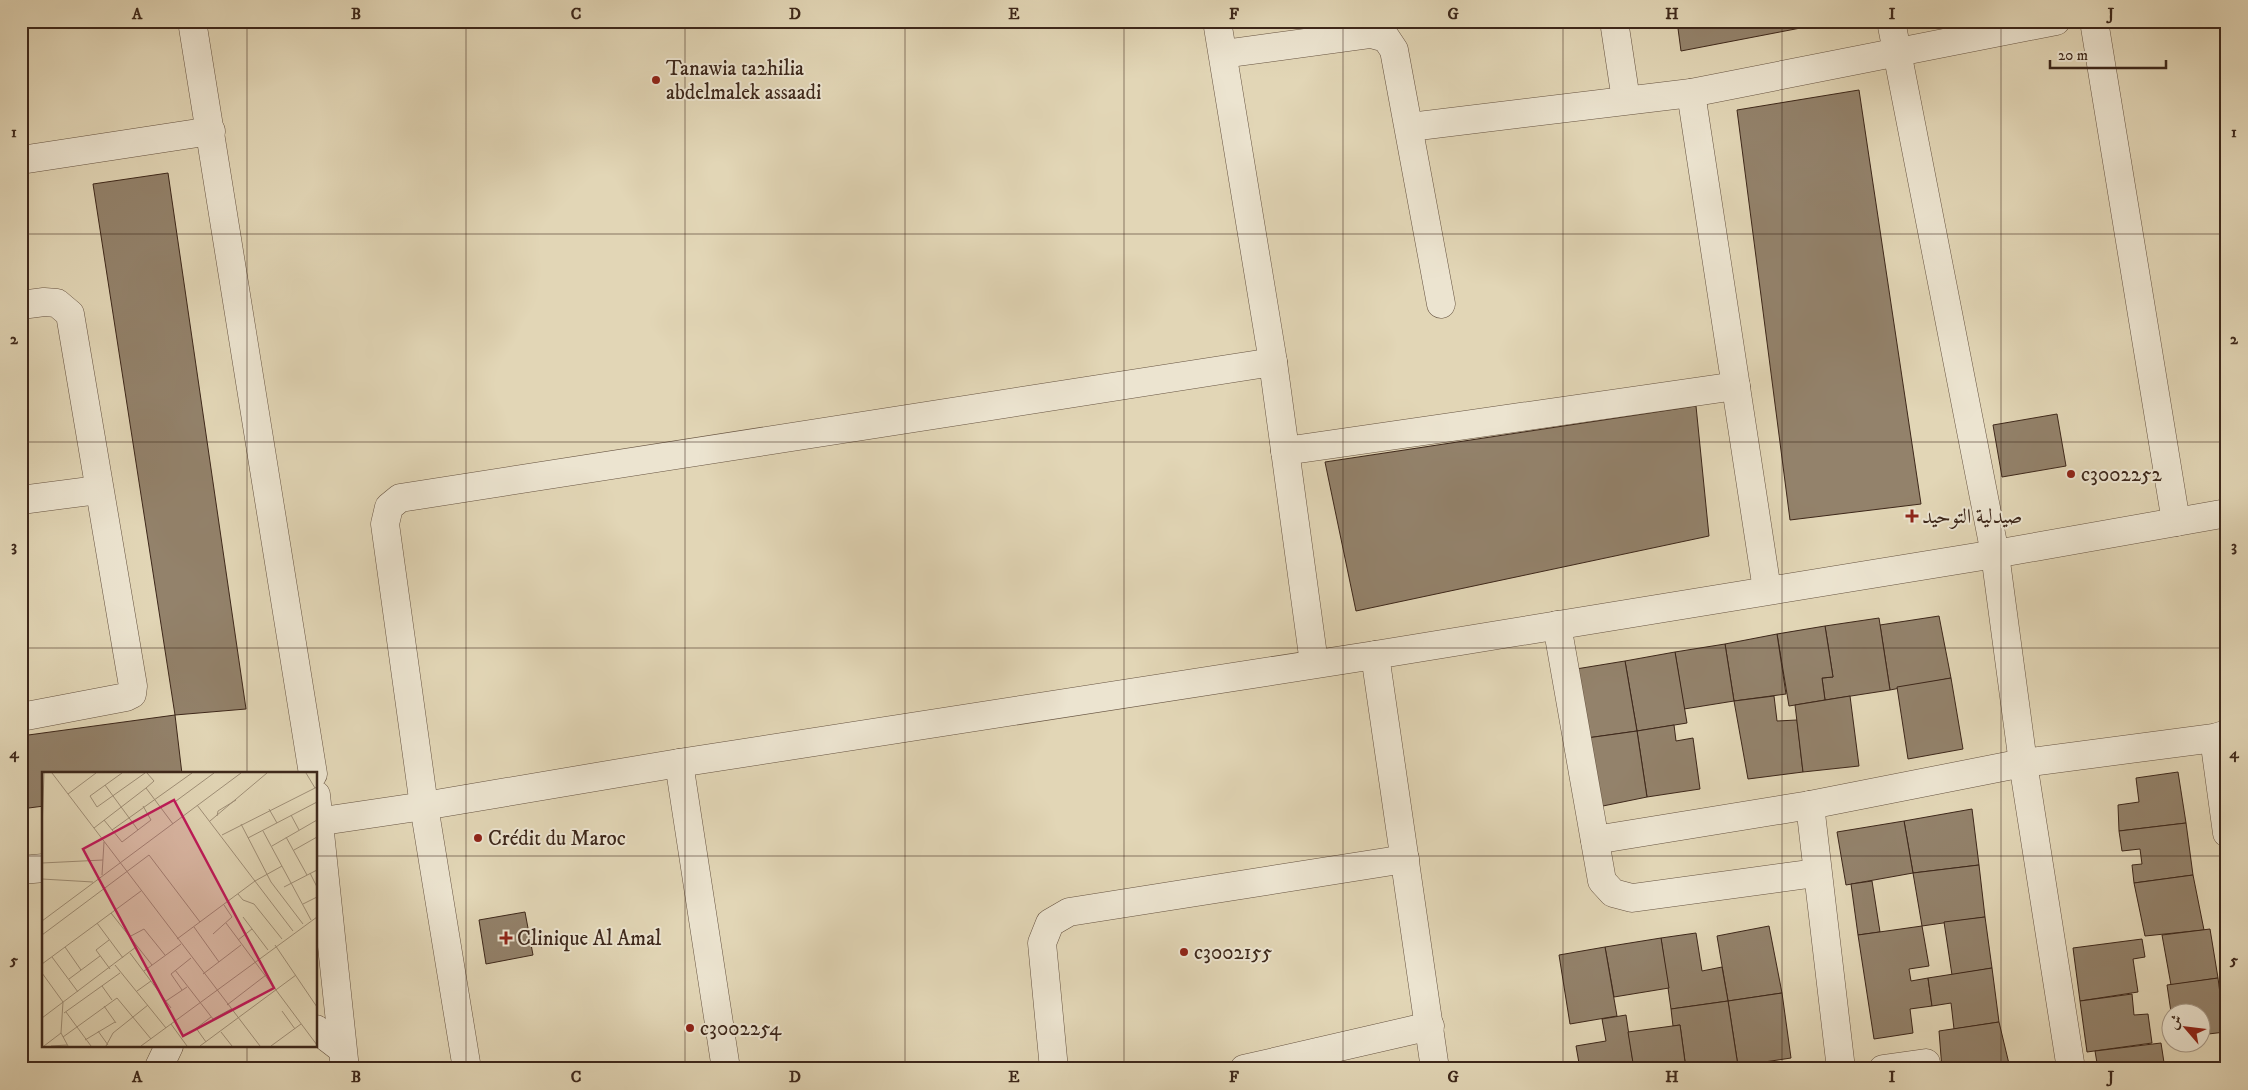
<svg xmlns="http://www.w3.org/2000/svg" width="2248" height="1090" font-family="'IM FELL DW Pica',Amiri,serif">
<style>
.building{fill:#93826b;stroke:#3d271a}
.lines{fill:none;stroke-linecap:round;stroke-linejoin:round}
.minor-casing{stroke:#665341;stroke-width:29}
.minor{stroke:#ece4d0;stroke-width:28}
.grid{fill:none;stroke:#3d271a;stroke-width:1;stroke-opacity:0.55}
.poi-dot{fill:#8f2418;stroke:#ece4d0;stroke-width:2}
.labels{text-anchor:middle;stroke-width:4;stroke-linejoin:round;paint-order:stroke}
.poi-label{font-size:21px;fill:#3d271a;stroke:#ece4d0;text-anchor:start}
.inset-road{fill:none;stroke:#a09078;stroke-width:1}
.view{fill:#c2185b;fill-opacity:0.15;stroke:#c2185b;stroke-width:2.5}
.inset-edge{fill:none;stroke:#3d271a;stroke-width:2.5}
.neatline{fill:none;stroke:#3d271a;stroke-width:2}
.grid-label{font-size:16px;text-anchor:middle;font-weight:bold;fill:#3d271a}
</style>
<rect width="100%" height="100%" fill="#e2d6b6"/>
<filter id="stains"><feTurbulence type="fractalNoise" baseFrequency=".004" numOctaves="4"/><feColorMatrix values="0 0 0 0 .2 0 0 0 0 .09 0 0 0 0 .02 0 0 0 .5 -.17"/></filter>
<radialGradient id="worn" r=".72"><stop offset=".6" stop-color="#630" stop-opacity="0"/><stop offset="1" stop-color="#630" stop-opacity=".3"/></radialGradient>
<g class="building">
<polygon points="1677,21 1837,21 1681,51"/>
<polygon points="1859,90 1921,504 1790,520 1737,110"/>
<polygon points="168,173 246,709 175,715 93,184"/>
<polygon points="1696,406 1709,536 1356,611 1325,462"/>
<polygon points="2057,414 2066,466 2002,477 1993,425"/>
<polygon points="1939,616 1951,678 1890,690 1880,625"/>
<polygon points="1879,618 1890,690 1825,700 1822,678 1833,677 1825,626"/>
<polygon points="1825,626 1833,677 1822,678 1825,700 1789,706 1777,634"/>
<polygon points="1777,634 1786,694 1734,701 1725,644"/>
<polygon points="1725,644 1734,701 1684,709 1675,652"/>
<polygon points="1675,652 1687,723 1637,731 1625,661"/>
<polygon points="1625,661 1637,731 1587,738 1576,669"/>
<polygon points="1951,678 1963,749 1908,759 1897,687"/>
<polygon points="1774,696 1777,721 1797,720 1803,772 1748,779 1734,701"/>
<polygon points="1850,696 1859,766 1803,772 1795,705"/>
<polygon points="175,715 182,774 44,774 44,806 21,809 21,736"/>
<polygon points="1674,725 1676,741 1693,738 1700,789 1647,797 1637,731"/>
<polygon points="1637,731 1647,797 1598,807 1587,738"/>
<polygon points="2178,772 2186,823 2119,831 2118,805 2139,802 2136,778"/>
<polygon points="1972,809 1979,865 1913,873 1904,821"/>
<polygon points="1904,821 1913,873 1846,885 1837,832"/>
<polygon points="2186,823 2193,875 2134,883 2132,865 2142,864 2140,849 2122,851 2119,831"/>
<polygon points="1979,865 1985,917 1922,926 1913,873"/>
<polygon points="2193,875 2204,930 2145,936 2134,883"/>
<polygon points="1872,881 1880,932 1858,935 1851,884"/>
<polygon points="525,912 533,955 486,964 479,920"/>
<polygon points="1985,917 1992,968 1952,975 1944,922"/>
<polygon points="1769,926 1782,993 1728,1001 1717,936"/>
<polygon points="1922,926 1929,966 1909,969 1911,981 1928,978 1932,1006 1910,1009 1913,1033 1874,1039 1858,935"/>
<polygon points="2210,929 2218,978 2171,985 2162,935"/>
<polygon points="1696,933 1702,971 1722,967 1728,1001 1671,1009 1661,938"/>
<polygon points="1661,938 1669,988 1614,997 1605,947"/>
<polygon points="2142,939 2145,957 2133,959 2138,992 2080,1001 2073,948"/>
<polygon points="1605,947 1617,1016 1570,1024 1559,955"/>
<polygon points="1992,968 1999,1022 1954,1029 1951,1003 1932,1006 1928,978"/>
<polygon points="2218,978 2225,1032 2200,1035 2200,1012 2171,1012 2167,985"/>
<polygon points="1782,993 1791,1058 1738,1066 1728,1001"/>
<polygon points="2132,994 2134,1015 2148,1014 2152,1043 2087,1052 2080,1001"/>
<polygon points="1728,1001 1738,1066 1686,1069 1680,1025 1673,1026 1671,1009"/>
<polygon points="1626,1015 1634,1069 1580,1069 1576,1046 1606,1041 1602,1019"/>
<polygon points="1999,1022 2010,1068 1942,1069 1939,1031"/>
<polygon points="1680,1025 1686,1069 1634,1069 1628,1032"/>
<polygon points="2161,1043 2165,1069 2098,1069 2095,1051"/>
</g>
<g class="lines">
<defs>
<g id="minor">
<polyline points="192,21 313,774"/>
<polyline points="1217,21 1273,362 1314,663"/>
<polyline points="1614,21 1626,100"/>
<polyline points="1891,21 1995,554 2023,763 2071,1069"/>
<polyline points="2094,21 2176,522"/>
<polyline points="1223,54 1371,34 1386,38 1394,50 1441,304"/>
<polyline points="1691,93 1767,590"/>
<polyline points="1410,127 1691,93 2056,21"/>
<polyline points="21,160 211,131"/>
<polyline points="21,305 44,302 57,303 70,314 133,686 132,694 126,697 21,717"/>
<polyline points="1285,451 1736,386"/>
<polyline points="21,500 98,490"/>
<polyline points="1557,625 1602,881 1613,893 1632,898 1816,873"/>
<polyline points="1375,655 1435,1069"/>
<polyline points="2214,738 2227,833"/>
<polyline points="679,763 726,1069"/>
<polyline points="316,795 345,1069"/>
<polyline points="1810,805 1841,1069"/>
<polyline points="316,822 424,806 679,763 1375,655 1995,554 2227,513"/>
<polyline points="1595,840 1810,805 2023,763 2214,738 2227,734"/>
<polyline points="21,870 44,868"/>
<polyline points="316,1029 342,1049"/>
<polyline points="158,1069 169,1046"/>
<polyline points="467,1069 424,806 385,524 389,507 400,498 1273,362"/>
<polyline points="1054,1069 1042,943 1050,923 1069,912 1405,859"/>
<polyline points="1244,1069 1430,1026"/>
<polyline points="1883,1069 1926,1063"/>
</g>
</defs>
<use href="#minor" class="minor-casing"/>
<use href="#minor" class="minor"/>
</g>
<path class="grid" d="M247,21V774M466,21V1069M685,21V1069M905,21V1069M1124,21V1069M1343,21V1069M1563,21V1069M1782,21V1069M2001,21V1069M21,234H2227M21,442H2227M21,648H2227M21,856H44M316,856H2227M247,1046V1069"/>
<g class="poi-dot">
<circle cx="656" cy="80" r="5"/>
<circle cx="2071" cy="474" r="5"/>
<path d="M1909.5 508.5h5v5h5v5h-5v5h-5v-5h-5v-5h5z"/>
<circle cx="478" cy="838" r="5"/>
<path d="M503.5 930.5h5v5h5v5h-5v5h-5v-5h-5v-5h5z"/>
<circle cx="1184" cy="952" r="5"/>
<circle cx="690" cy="1028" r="5"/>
</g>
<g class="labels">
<g class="poi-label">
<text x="666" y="75">Tanawia ta2hilia<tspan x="666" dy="24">abdelmalek assaadi</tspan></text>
<text x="2081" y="481">c3002252</text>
<text x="1922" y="523">صيدلية التوحيد</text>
<text x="488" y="845">Crédit du Maroc</text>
<text x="517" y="945">Clinique Al Amal</text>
<text x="1194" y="959">c3002155</text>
<text x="700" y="1035">c3002254</text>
</g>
</g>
<g transform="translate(42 772)">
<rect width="275" height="275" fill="#e2d6b6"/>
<path class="inset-road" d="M10,1L218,274M80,1L48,24L55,35L103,1M264,1L273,16M63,13L96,58M104,16L112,9L105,1M26,22L54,1M134,29L172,1M155,33L251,159M227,37L235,51M249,43L257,58M175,44L176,39L194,28M62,48L80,70L109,48L101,34M168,49L225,1M199,52L229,110L261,152M52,56L104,16L131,52M70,58L150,1M0,59L2,1M221,59L269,148M180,63L275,15M244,65L265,103M206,66L275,30M230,74L275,48M252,78L275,65M0,91L61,88M268,101L275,115M60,103L62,70M0,107L51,110M242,115L275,98M196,122L201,128L212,132L240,167M261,132L275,125M69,141L110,193M201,145L226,178M0,149L199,1M55,151L81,186M184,151L275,273M152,155L177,190M171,162L190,145L182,133M0,163L107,83L158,150M87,165L102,157L123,183M135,167L213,109L240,94M67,168L54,178L68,197M196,168L210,157M233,173L275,235M23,175L39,198M88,181L129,236M10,185L36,220M0,192L99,119M73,193L124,256M133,198L171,247L189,237M102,199L139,172M0,201L21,230L19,261L26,274M161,202L199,173M27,207L58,184M60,214L70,228M140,218L129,202L149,186M95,219L109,209M124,229L145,215M185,233L224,203M62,234L74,251M240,239L253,257M24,240L49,274M22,241L78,201M0,246L94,175M129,252L145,274M154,256L164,270M56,259L66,273M179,260L190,274M148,261L169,245M21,265L75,226L109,267M43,268L73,250M2,274L19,261M9,274L25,273M64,274L71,261L106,233M99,274L275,145M158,274L254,203M229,274L259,252"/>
<path class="view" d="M132,28L232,216L141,264L41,77Z"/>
<rect width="275" height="275" class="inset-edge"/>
</g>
<rect width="2248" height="1090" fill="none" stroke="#e2d6b6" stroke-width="55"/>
<g transform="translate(2186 1028) rotate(298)"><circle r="24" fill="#ece4d0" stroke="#a69887"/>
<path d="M0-4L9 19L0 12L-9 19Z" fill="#8f2418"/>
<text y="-8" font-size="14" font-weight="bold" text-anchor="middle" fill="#3d271a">ش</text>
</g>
<path d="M2050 60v8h116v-8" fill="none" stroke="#3d271a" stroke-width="2.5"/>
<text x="2058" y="60" font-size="15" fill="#3d271a" stroke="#ece4d0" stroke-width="4" paint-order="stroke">20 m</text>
<rect x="28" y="28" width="2192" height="1034" class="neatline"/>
<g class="grid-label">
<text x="137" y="19">A</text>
<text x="356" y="19">B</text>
<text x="576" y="19">C</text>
<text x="795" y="19">D</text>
<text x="1014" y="19">E</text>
<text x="1234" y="19">F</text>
<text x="1453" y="19">G</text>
<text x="1672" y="19">H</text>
<text x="1892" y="19">I</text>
<text x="2111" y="19">J</text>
<text x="14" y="137">1</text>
<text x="2234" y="137">1</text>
<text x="14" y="344">2</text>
<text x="2234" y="344">2</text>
<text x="14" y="551">3</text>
<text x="2234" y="551">3</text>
<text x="14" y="758">4</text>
<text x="2234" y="758">4</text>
<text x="14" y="965">5</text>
<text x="2234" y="965">5</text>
<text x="137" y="1082">A</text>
<text x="356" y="1082">B</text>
<text x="576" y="1082">C</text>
<text x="795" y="1082">D</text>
<text x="1014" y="1082">E</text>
<text x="1234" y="1082">F</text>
<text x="1453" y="1082">G</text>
<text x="1672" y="1082">H</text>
<text x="1892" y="1082">I</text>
<text x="2111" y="1082">J</text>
</g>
<rect width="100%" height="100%" filter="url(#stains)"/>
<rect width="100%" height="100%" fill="url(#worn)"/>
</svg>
